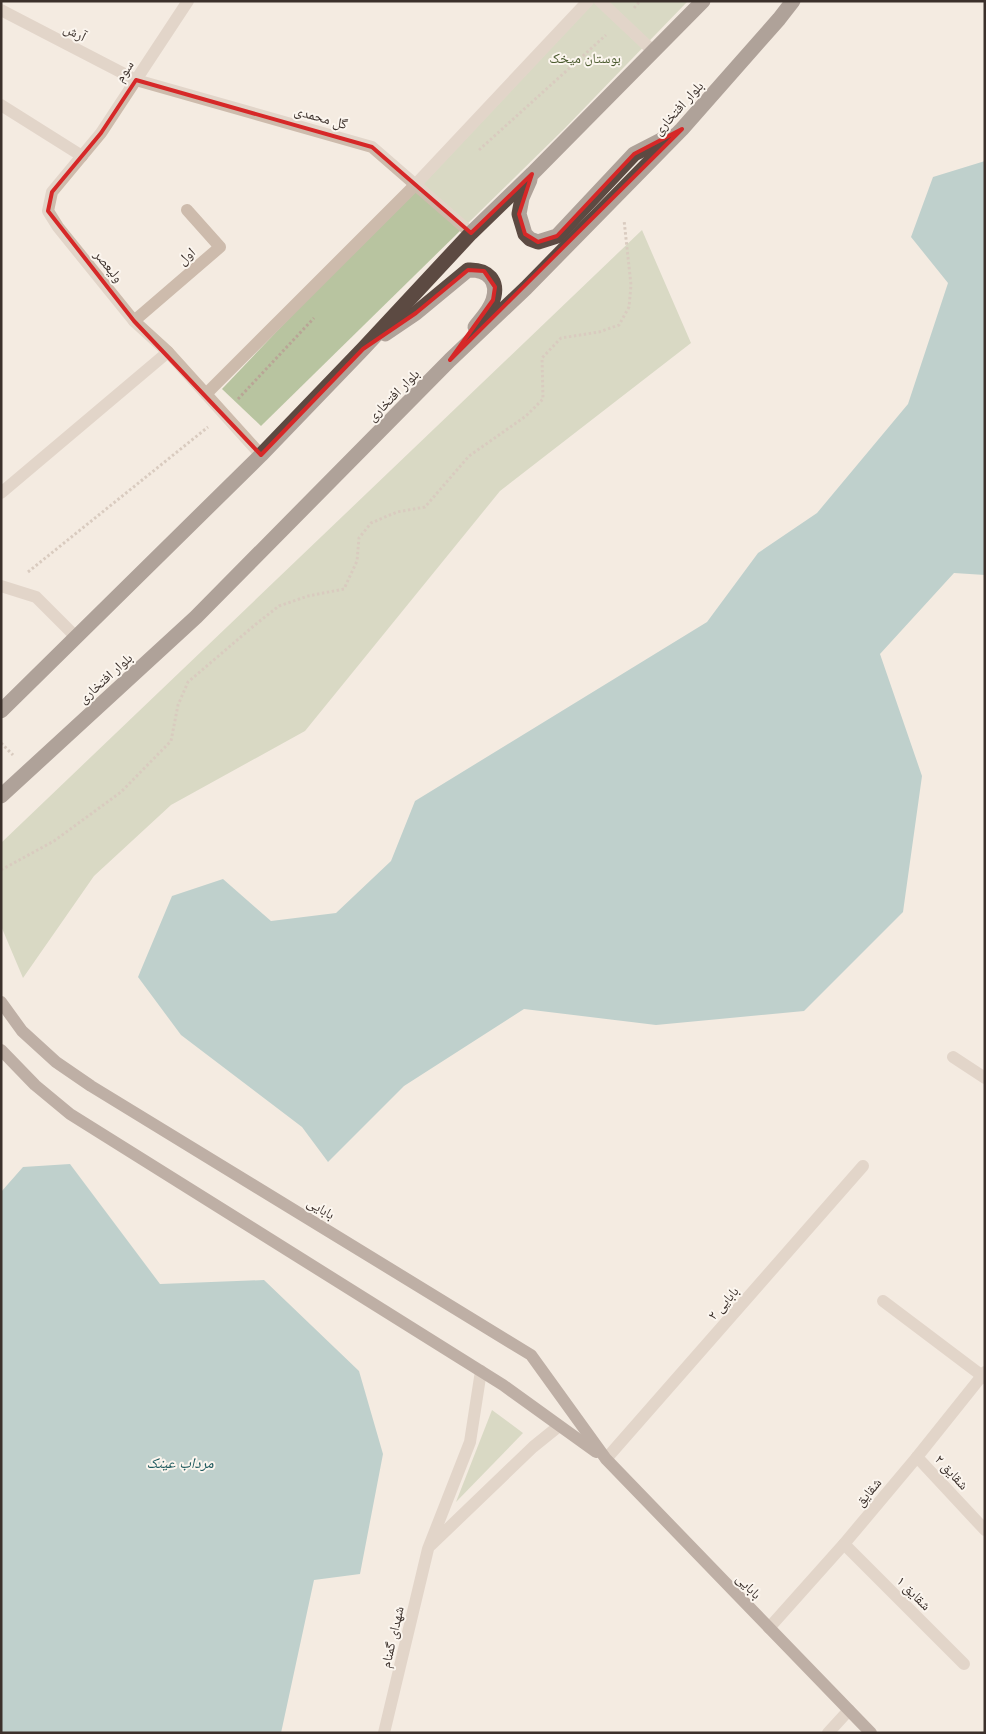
<svg xmlns="http://www.w3.org/2000/svg" width="986" height="1734" font-family="'Nunito Sans','Noto Naskh Arabic',sans-serif">
<style>
.green{fill:#b8c4a0}
.water{fill:#7fb0b2}
.lines{fill:none;stroke-linecap:round;stroke-linejoin:round}
.path{stroke:#b9a596;stroke-width:3;stroke-dasharray:2.5 2.5;stroke-linecap:butt}
.minor{stroke:#cdbbac;stroke-width:12}
.major{stroke:#7d675c;stroke-width:12}
.highway{stroke:#5c4a42;stroke-width:15}
.marked{fill:none;stroke:#d62828;stroke-width:4;stroke-linejoin:round}
.labels{text-anchor:middle;stroke-width:4;stroke-linejoin:round;paint-order:stroke}
.street-label{font-size:14px;fill:#3b302b;stroke:#fbf5ee}
.park-label{font-size:14px;fill:#4a5a2e;stroke:#fbf5ee}
.water-label{font-size:15px;font-style:italic;fill:#1f5a5e;stroke:#fbf5ee}
</style>
<rect width="100%" height="100%" fill="#f4ebe1"/>
<g class="green">
<polygon points="591,1 688,1 564,129 261,426 222,389"/>
<polygon points="642,230 691,343 500,491 305,731 171,805 94,876 23,978 1,926 1,843"/>
<polygon points="492,1410 523,1433 456,1502"/>
</g>
<g class="water">
<polygon points="985,161 985,575 954,573 880,654 922,776 903,912 804,1011 656,1025 524,1009 404,1086 328,1162 302,1127 181,1035 138,977 172,896 223,879 271,921 336,913 391,861 415,801 707,622 758,553 817,513 908,404 948,283 911,237 933,177"/>
<polygon points="70,1164 160,1284 264,1280 359,1371 383,1454 360,1574 314,1580 281,1733 1,1733 1,1192 23,1167"/>
</g>
<g class="lines">
<g class="path">
<polyline points="634,8 640,1"/>
<polyline points="479,150 606,35"/>
<polyline points="238,399 314,318"/>
<polyline points="28,572 208,427"/>
<polyline points="1,743 13,755"/>
<polyline points="1,870 54,841 121,792 171,741 178,705 188,682 256,624 279,606 308,596 344,589 357,561 359,538 371,523 397,512 425,507 469,456 526,416 543,399 542,358 561,338 599,332 619,325 629,307 631,285 624,220"/>
</g>
<g class="minor">
<polyline points="188,1 101,133 52,192 48,211 58,227 134,321 168,352 261,455"/>
<polyline points="600,1 654,52"/>
<polyline points="1,10 136,80 372,147 471,233"/>
<polyline points="1,105 82,156"/>
<polyline points="134,321 220,247 187,210"/>
<polyline points="206,394 415,185 588,1"/>
<polyline points="1,493 168,352"/>
<polyline points="1,586 36,597 76,637"/>
<polyline points="953,1057 985,1078"/>
<polyline points="883,1301 985,1378"/>
<polyline points="917,1457 985,1530"/>
<polyline points="606,1459 863,1166"/>
<polyline points="844,1544 964,1664"/>
<polyline points="431,1545 533,1447 559,1426"/>
<polyline points="769,1628 844,1544 917,1457 985,1372"/>
<polyline points="384,1733 428,1549 470,1442 481,1371"/>
<polyline points="828,1733 849,1710"/>
</g>
<g class="major">
<polyline points="1,1002 22,1031 56,1062 91,1086 531,1355 606,1459 871,1733"/>
<polyline points="1,1050 35,1085 70,1114 503,1385 596,1452"/>
</g>
<g class="highway">
<polyline points="530,180 522,198 519,214 525,234 530,239 538,242 557,236 634,154 669,136"/>
<path d="M385,334L416,313L468,270C488,269 499,281 493,300C490,310 481,319 475,327"/>
<polyline points="1,711 261,455 363,349 471,233 532,174 703,1"/>
<polyline points="1,796 196,617 450,360 526,288 682,129 779,19 793,1"/>
</g>
</g>
<path d="M0 0H986V1734H0ZM136,80L372,147L471,233L532,174L519,214L525,234L538,242L557,236L634,154L682,129L450,360L493,300L495,287L484,271L468,270L416,313L363,349L261,455L134,321L48,211L52,192L101,133Z" fill="#f4ebe1" fill-opacity=".55" fill-rule="evenodd"/>
<path class="marked" d="M136,80L372,147L471,233L532,174L519,214L525,234L538,242L557,236L634,154L682,129L450,360L493,300L495,287L484,271L468,270L416,313L363,349L261,455L134,321L48,211L52,192L101,133Z"/>
<g class="labels">
<g class="street-label">
<text transform="translate(75 32) rotate(27)" y="5">آرش</text>
<text transform="translate(124 71) rotate(-57)" y="5">سوم</text>
<text transform="translate(678 108) rotate(-48)" y="5">بلوار افتخاری</text>
<text transform="translate(321 117) rotate(16)" y="5">گل محمدی</text>
<text transform="translate(186 256) rotate(-41)" y="5">اول</text>
<text transform="translate(109 266) rotate(51)" y="5">ولیعصر</text>
<text transform="translate(393 395) rotate(-45)" y="5">بلوار افتخاری</text>
<text transform="translate(105 678) rotate(-42)" y="5">بلوار افتخاری</text>
<text transform="translate(321 1208) rotate(31)" y="5">بابایی</text>
<text transform="translate(723 1303) rotate(-49)" y="5">بابایی ۲</text>
<text transform="translate(952 1472) rotate(47)" y="5">شقایق ۲</text>
<text transform="translate(868 1492) rotate(-50)" y="5">شقایق</text>
<text transform="translate(749 1586) rotate(46)" y="5">بابایی</text>
<text transform="translate(914 1593) rotate(45)" y="5">شقایق ۱</text>
<text transform="translate(392 1637) rotate(-77)" y="5">شهدای گمنام</text>
</g>
<g class="park-label">
<text x="585" y="63">بوستان میخک</text>
</g>
<g class="water-label">
<text x="180" y="1468">مرداب عینک</text>
</g>
</g>
<rect width="986" height="1734" fill="none" stroke="#3b302b" stroke-width="5"/>
</svg>
